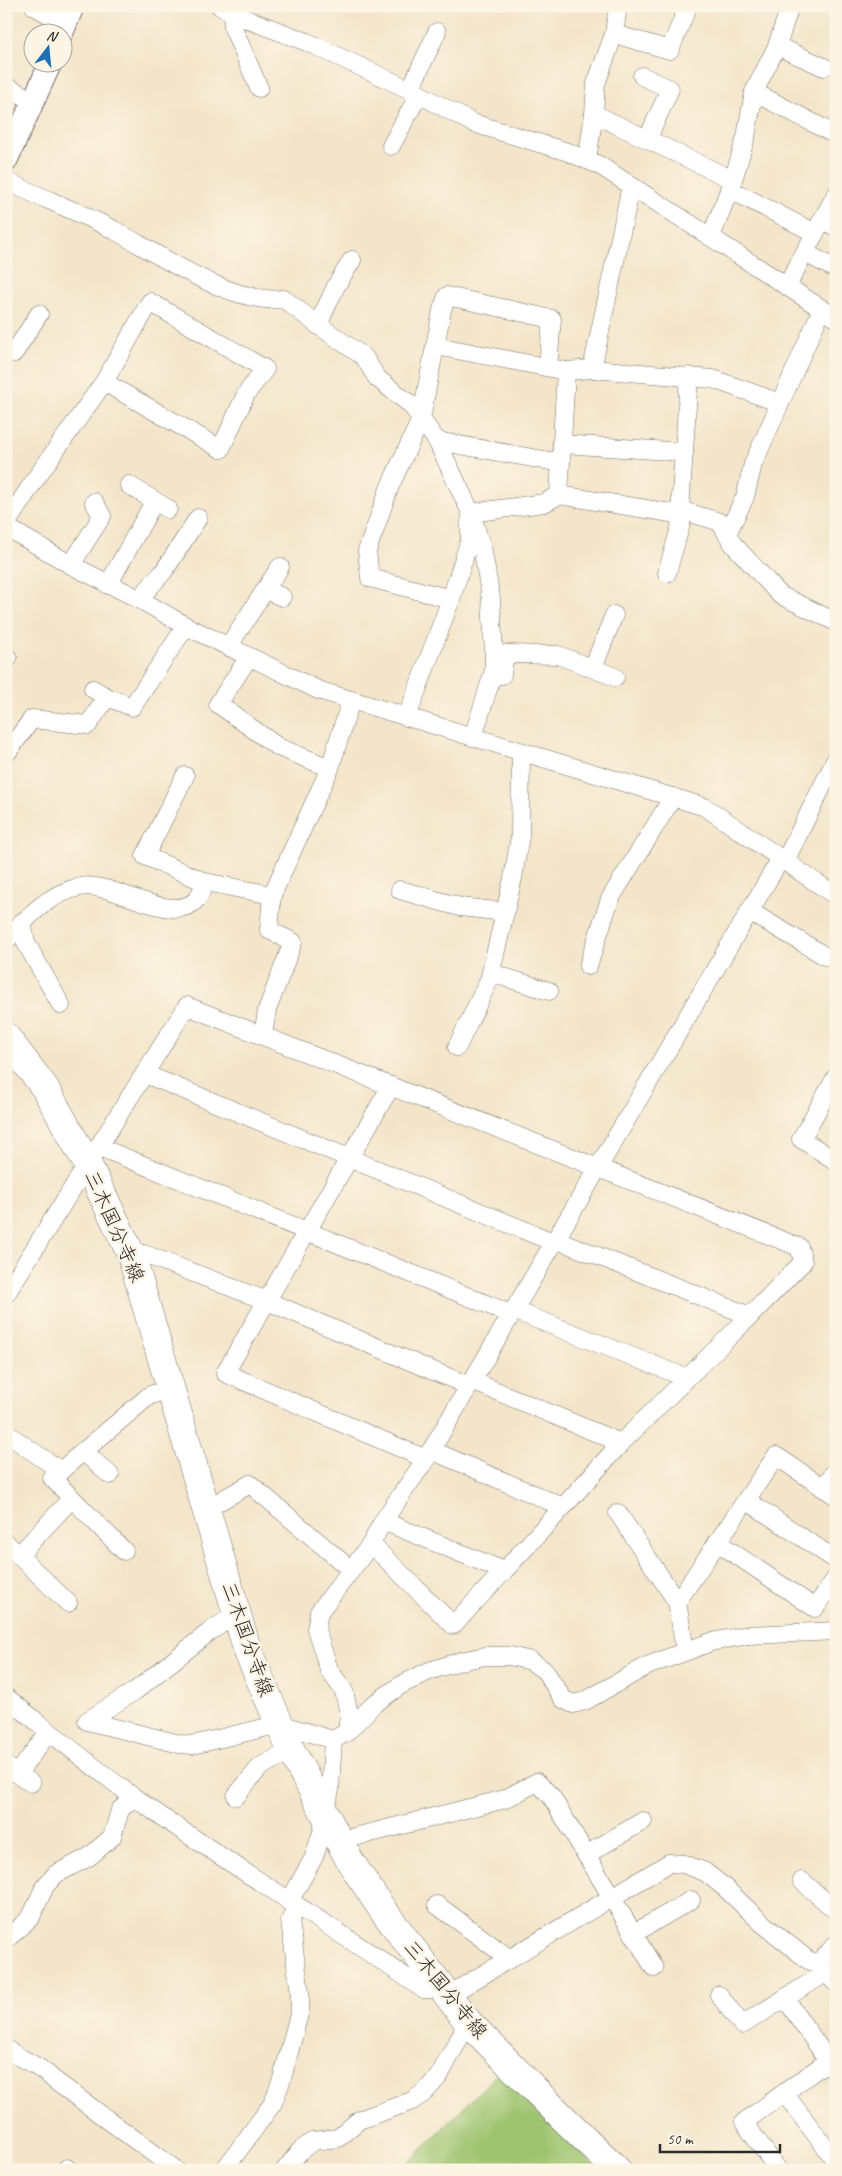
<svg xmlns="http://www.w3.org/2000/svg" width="842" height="2176" font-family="Caveat,'Klee One',sans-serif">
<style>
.green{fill:#9dc36e;stroke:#64774c}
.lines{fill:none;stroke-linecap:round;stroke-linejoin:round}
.minor-casing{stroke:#716c63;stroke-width:19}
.tertiary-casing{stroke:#716c63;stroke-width:24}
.primary-casing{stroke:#716c63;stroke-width:29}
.minor{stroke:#fff;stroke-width:18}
.tertiary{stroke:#fff;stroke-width:22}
.primary{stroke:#fff;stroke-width:28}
.labels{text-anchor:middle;stroke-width:5;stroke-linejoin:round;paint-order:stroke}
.street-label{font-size:20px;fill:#2b2b2b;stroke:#fcf5e5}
</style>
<rect width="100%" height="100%" fill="#fcf5e5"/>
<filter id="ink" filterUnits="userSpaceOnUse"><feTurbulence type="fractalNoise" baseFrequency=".02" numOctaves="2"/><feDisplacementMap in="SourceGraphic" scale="10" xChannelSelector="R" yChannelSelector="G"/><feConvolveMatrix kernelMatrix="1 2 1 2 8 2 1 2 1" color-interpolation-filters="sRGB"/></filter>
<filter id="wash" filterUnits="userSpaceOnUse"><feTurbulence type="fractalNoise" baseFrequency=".0096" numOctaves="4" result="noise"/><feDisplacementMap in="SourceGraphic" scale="20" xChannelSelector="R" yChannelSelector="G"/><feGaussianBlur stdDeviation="1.12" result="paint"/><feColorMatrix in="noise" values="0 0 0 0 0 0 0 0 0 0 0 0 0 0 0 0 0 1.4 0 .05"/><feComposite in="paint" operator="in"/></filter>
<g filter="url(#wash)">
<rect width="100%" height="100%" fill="#f3e5ca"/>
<polygon class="green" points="499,2072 598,2170 401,2170"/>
</g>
<g filter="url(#ink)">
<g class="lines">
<defs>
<g id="minor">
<polyline points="34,6 66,24"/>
<polyline points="220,6 233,14 307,42 419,94 473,123 568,152 599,165 836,318"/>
<polyline points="233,14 233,28 259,88"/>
<polyline points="614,34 670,50 688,6"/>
<polyline points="777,46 824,67"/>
<polyline points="642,76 670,89 648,138"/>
<polyline points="6,86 33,101"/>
<polyline points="410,90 437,32"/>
<polyline points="754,92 836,135"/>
<polyline points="594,114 733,180"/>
<polyline points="391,146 419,94"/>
<polyline points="587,160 594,114 596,84 614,34 618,6"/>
<path d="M6,181C42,198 79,212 114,230C160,255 231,305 284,299L318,325L364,357L377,378L411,405L437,441L471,513L483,552L491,599L494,654V670L473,737"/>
<polyline points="729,189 815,233"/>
<polyline points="822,220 836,195"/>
<polyline points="711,237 733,180 746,137 754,92 777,46 790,6"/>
<polyline points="805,253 836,269"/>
<polyline points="787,286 822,220 836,227"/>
<polyline points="318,325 336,286 352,260"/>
<polyline points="436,346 566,371 592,369 713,379 780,403"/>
<polyline points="6,349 14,353 39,314"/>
<polyline points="592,369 631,186"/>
<polyline points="566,371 559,495 677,514 680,510 689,376"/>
<polyline points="437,441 561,463"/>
<polyline points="562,444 684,452"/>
<polyline points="129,485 168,509"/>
<polyline points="680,510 720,522 733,544 780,595 836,622"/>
<polyline points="471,513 544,503 559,495"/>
<polyline points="470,521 470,539 451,599 370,578 367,551 390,486 421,419 442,310 447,296 552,319 548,367"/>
<polyline points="6,524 36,478 104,382 150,302 265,369 246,394 221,449 104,382"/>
<polyline points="6,527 71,565 139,599 186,626 318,690 705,807 836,896"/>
<polyline points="727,534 745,497 753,464 822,309"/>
<polyline points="71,565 102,516 94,502"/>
<polyline points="667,573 681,524 677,514"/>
<polyline points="108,585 154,502"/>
<polyline points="266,590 282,597"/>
<polyline points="139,599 164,571 198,518"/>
<polyline points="228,647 280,567"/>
<polyline points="6,657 8,658"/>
<polyline points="249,657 218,704 278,747 330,768"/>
<polyline points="593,668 614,615"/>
<polyline points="502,675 505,654 558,655 615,677"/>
<polyline points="93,689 107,697"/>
<polyline points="407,717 451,599"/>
<polyline points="6,754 32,719 88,725 107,697 132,707 186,626"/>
<polyline points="185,776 145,856 205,882 272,895 269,930 293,942 267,1010 263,1036"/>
<polyline points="785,861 836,759"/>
<polyline points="400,890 460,907 505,912"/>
<polyline points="272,895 330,768 351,700"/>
<polyline points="749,911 825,956"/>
<polyline points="22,922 26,943 61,1005"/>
<path d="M6,941C26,918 49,893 80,887C112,880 173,927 197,899C201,895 203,887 205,882"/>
<polyline points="588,966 610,899 673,797"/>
<polyline points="491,973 549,991"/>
<polyline points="457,1047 489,980 513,878 520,836 521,752"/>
<polyline points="145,1074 553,1242"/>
<polyline points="836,1077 801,1139 836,1161"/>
<polyline points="391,1086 225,1373 426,1459"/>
<polyline points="99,1147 511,1314"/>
<polyline points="555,1239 750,1316 621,1443"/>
<polyline points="131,1254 144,1254 267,1301 469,1386"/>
<polyline points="6,1294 187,1006 799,1247 803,1262 750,1316"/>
<polyline points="513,1310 687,1378"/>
<polyline points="472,1381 621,1443 563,1507"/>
<polyline points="6,1433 61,1471"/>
<polyline points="431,1450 563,1507 504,1571"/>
<polyline points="83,1451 110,1475"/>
<polyline points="823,1488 836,1470"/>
<polyline points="746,1500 836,1560"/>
<polyline points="206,1509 250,1484 350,1569"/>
<polyline points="618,1513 677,1602"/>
<polyline points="717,1542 815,1608 836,1578"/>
<polyline points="6,1543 68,1603"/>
<polyline points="371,1544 453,1625 504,1571 383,1521"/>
<polyline points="124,1551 52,1478 150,1395 172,1389"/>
<polyline points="19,1555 72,1498"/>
<polyline points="237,1613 208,1633 135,1691 87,1721 180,1744 193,1745 280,1724 333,1740"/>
<polyline points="685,1650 677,1602 776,1456 836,1496"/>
<path d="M6,1697C49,1731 91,1766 135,1798C229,1865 328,1923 423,1989H431L442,1987"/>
<polyline points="347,1732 374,1704 401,1685 429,1671 461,1661 485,1656 510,1656 531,1661 545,1671 563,1699 573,1704 585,1701 647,1666 711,1642 748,1635 836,1631"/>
<polyline points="6,1766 31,1783"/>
<polyline points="18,1773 49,1732"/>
<polyline points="236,1796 260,1767 291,1750"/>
<polyline points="339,1841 505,1799 537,1782 551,1796 654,1968"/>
<polyline points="586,1855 643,1821"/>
<polyline points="802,1881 836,1911"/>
<polyline points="289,1902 314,1857 322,1832 330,1789 333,1740 347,1732 349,1714 344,1691 329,1670 316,1629 319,1612 371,1544 383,1521 426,1459 781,858"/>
<polyline points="437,1905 510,1959"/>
<polyline points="633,1934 691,1900"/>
<polyline points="6,1940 31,1917 45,1886 56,1874 89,1857 112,1837 120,1810 134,1797"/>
<polyline points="836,1944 818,1964 836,1983"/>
<polyline points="449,1995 669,1863 684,1864 705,1872 724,1887 762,1923 808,1960 818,1964"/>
<polyline points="719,1995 742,2025 827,1972"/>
<polyline points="785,1998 836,2072"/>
<path d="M6,2049C22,2060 41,2066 54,2080L176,2170"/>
<polyline points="784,2093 836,2161"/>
<polyline points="65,2170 67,2168"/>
<polyline points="224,2170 273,2103 282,2079 300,2010 300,1993 290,1921 296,1907"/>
<polyline points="285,2170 300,2151 313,2141 338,2138 359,2120 412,2101 425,2092 439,2076 468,2022"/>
<polyline points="778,2170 744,2122 828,2061"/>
</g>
<g id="tertiary">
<polyline points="62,33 73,6"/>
<polyline points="6,161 51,62"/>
</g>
<polyline id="primary" points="6,1037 45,1088 88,1165 131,1254 248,1652 291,1750 350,1861 382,1909 468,2022 550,2105 617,2170"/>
</defs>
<use href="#minor" class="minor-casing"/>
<use href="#tertiary" class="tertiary-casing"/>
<use href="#primary" class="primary-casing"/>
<use href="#minor" class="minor"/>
<use href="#tertiary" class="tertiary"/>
<use href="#primary" class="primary"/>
</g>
</g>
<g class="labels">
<g class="street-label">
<text transform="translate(115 1226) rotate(66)" y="7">三木国分寺線</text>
<text transform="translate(248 1639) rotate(71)" y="7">三木国分寺線</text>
<text transform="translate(446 1989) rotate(51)" y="7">三木国分寺線</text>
</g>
</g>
<rect width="842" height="2176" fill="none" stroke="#fcf5e5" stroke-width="25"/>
<g transform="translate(48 48) rotate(16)"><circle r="24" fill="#fcf5e5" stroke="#a8a49b"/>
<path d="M0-4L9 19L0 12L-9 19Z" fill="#1f6fb2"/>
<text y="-8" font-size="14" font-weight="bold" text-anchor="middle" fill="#2b2b2b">N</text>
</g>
<path d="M660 2144v8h120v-8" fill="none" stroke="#2b2b2b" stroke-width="2.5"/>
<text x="667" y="2144" font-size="15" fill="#2b2b2b" stroke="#fcf5e5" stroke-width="4" paint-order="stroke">50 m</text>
</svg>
